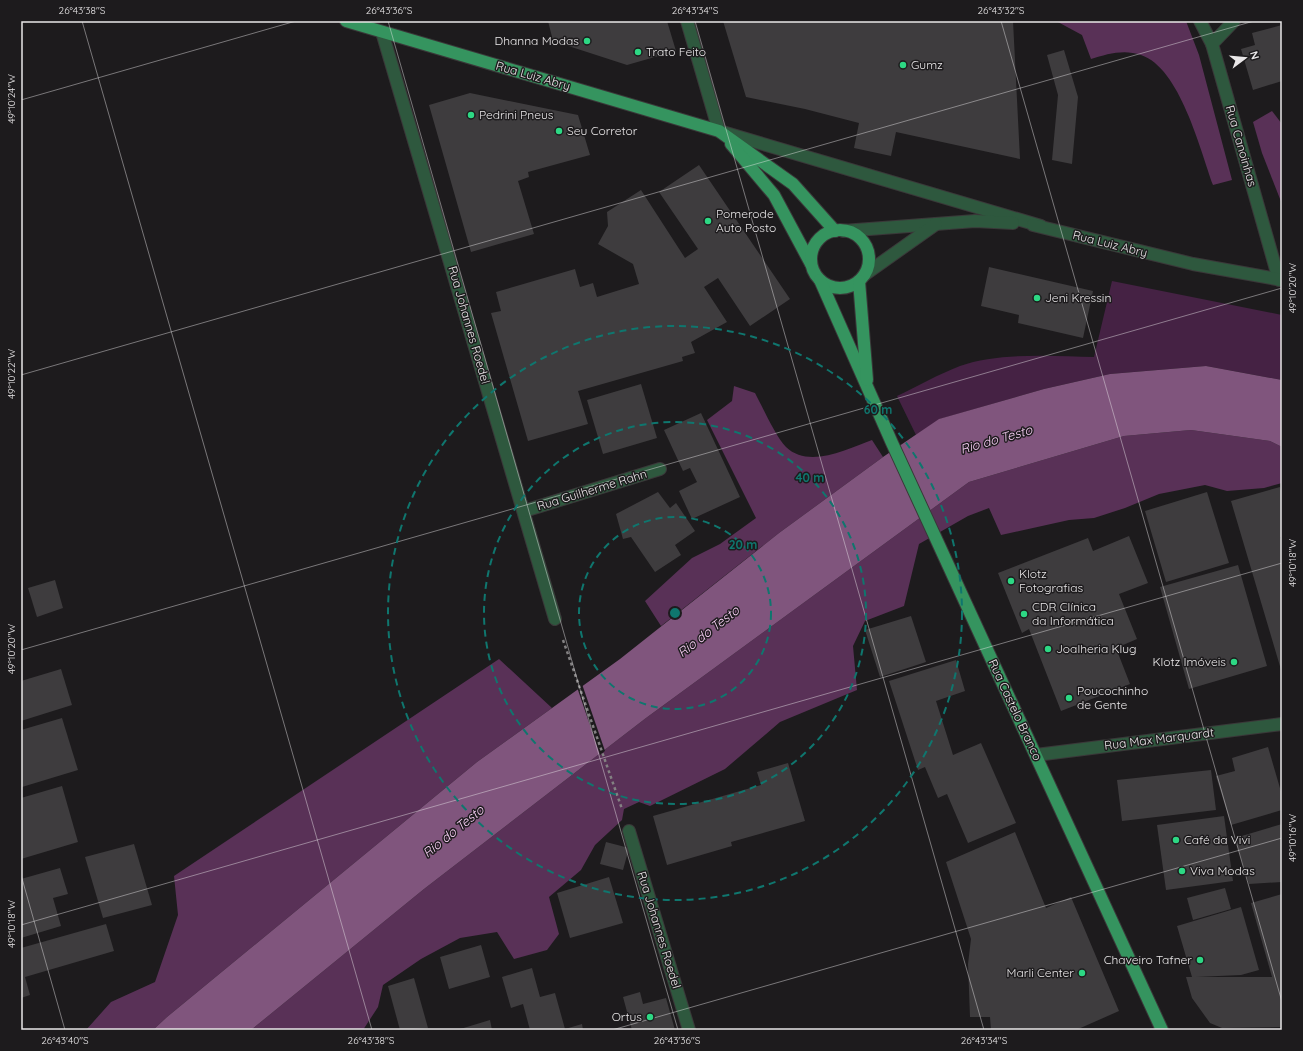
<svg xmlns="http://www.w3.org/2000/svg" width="1303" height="1051" font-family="Quicksand,sans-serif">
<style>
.green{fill:#452244}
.forest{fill:#593157}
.water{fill:#80557d}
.pier{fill:#1d1b1d}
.building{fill:#3e3c3e}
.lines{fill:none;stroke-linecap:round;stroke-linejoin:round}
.minor-casing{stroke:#3a3839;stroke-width:14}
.major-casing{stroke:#3a3839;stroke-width:14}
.path{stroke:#838182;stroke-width:2.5;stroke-dasharray:3 3;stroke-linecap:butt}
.minor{stroke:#2e583e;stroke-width:12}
.major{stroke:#35945f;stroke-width:12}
.ticks{fill:none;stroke:#e9e7e8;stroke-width:1;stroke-opacity:0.45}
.ring{fill:none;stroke:#0f766e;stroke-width:2;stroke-dasharray:7 5}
.poi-dot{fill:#2dd884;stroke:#1d1b1d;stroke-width:1.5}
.labels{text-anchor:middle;stroke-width:3;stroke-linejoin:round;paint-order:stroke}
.poi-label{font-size:12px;fill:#e9e7e8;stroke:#1d1b1d;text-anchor:start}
.street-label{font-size:12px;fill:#e9e7e8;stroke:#1d1b1d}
.water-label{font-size:13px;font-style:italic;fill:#f8cff5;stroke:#1d1b1d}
.centre{fill:#0f766e;stroke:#1d1b1d;stroke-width:2}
.ring-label{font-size:12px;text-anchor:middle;font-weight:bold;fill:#0f766e;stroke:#1d1b1d;stroke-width:3;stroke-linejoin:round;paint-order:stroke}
.neatline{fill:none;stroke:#e9e7e8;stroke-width:1.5}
.ticks-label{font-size:10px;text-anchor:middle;fill:#e9e7e8}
</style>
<rect width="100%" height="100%" fill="#1d1b1d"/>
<path class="green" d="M1112,281L1282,315V380L1206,366L1110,374L1044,389L940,419L916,435L897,396C918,386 939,374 960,366C998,352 1054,356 1094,357Z"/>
<g class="forest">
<path d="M1056,21H1186L1199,55L1232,180L1213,185C1200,149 1180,68 1141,55C1124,49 1107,54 1091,59L1082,35Z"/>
<polygon points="1272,111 1282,124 1282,204 1262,153 1253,122"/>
<path d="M734,386L755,393C762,406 776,437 786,447C809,469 847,449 872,440L883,457L779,533L661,626L645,601L692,558L720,544L756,518L707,420L732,401Z"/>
<polygon points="1191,430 1270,441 1282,447 1282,483 1264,488 1227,491 1205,485 1159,494 1125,508 1094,518 1069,520 1001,535 989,508 968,516 919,544 904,606 865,621 853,646 857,690 780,722 725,769 650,806 639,802 624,809 622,820 595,845 581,870 549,897 559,934 547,950 514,959 497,932 460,938 421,959 383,985 378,1007 363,1030 251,1030 424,889 646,718 969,482 1124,436"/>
<polygon points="499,659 552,708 477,762 167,1017 153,1030 86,1030 111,1002 155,982 178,915 174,876"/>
</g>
<polygon class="water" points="1206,366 1282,380 1282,447 1270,441 1191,430 1124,436 969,482 646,718 424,889 251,1030 153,1030 167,1017 477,762 620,659 779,533 883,457 939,419 1044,389 1110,374"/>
<polygon class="pier" points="582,684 605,751 600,755 577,687"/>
<g class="building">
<polygon points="548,21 667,21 676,51 627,65 553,41"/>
<polygon points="723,21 1013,21 1020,159 896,132 891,156 854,148 859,123 805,109 746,97"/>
<polygon points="1282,25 1282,81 1253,90 1241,49 1255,45 1252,33"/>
<polygon points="1064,50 1078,97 1072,164 1052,160 1058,95 1047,55"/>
<polygon points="470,93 578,115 590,155 528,172 529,177 518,181 534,234 471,252 429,105"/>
<polygon points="699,165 790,299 750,326 718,278 704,287 727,322 691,342 695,353 682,357 683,361 578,391 588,424 528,441 491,313 501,311 496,292 575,269 580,287 593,283 597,297 639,284 633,264 598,244 608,226 607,212 641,190 685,258 698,249 659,192"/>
<polygon points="989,267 1093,291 1083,338 1018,323 1019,315 981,306"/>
<polygon points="641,384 657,438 603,454 587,400"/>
<polygon points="701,413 740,497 692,519 679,491 697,482 690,468 683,471 664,430"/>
<polygon points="1280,487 1282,495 1282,537 1280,537 1282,543 1282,673 1231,501"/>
<polygon points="658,492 670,508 676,503 695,531 675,545 681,555 655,572 631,537 623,539 616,514"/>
<polygon points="1207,492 1229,563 1166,582 1145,511"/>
<polygon points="1129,536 1148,583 1119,594 1137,639 1116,648 1130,684 1061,711 1029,629 1022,633 998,573 1088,538 1093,551"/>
<polygon points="1238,565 1267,666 1189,689 1160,587"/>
<polygon points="55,580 63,608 37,617 28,588"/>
<polygon points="911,616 926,662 880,677 865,630"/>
<polygon points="956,660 965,691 936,701 953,755 981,743 1016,823 968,843 947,794 938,798 925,767 918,770 889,681"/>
<polygon points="61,669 72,705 21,721 21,681"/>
<polygon points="62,718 78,770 22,787 21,730"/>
<polygon points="1268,747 1282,795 1282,810 1231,825 1216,776 1235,771 1232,758"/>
<polygon points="788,763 805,821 731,842 732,846 667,865 653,816 761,785 757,772"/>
<polygon points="1211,770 1216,810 1122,821 1117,780"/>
<polygon points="62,786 78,842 21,859 21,798"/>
<polygon points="1224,816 1233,881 1166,890 1157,825"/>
<polygon points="1282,824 1282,882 1249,884 1235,838"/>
<polygon points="1015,832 1046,908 1071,897 1119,1011 1076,1030 991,1030 990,1017 970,1017 968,964 971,939 946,862"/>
<polygon points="606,842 629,848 623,870 600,864"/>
<polygon points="134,844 152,905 103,918 85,857"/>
<polygon points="60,868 68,894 53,898 61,926 21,938 21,879"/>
<polygon points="609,877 623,923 570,938 557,893"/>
<polygon points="1225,888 1231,909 1193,920 1187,898"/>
<polygon points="1282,894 1282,1027 1222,1028 1210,1023 1192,998 1186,977 1192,977 1177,926 1241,907 1259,970 1241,975 1196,977 1272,977 1251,903"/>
<polygon points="106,924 114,951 25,977 30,995 21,998 21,948"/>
<polygon points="481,945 490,977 449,989 440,957"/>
<polygon points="532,968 540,997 555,993 565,1029 582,1024 583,1030 530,1030 523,1004 511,1008 502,977"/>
<polygon points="414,978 428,1028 400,1030 388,986"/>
<polygon points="640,992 643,1004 666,998 675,1030 632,1030 623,997"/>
<polygon points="490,1020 492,1030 457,1030"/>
</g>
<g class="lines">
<defs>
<g id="minor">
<polyline points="687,21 719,131 1041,226"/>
<polyline points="1200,21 1212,44"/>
<polyline points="1234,21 1212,44 1279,280"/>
<polyline points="382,32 555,619"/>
<polyline points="1033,225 1193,264 1282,280"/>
<polyline points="843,231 975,221 1013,223"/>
<polyline points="864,275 936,224"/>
<polyline points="524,511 660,469"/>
<polyline points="1036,755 1282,724"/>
<polyline points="629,831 689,1030"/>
</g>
<g id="major">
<polyline points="346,21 719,131 793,184 835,231"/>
<polyline points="731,144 774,195 811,264"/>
<circle cx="840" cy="259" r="29"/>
<polyline points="820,280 892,443 1162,1030"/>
<polyline points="859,281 867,380"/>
</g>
</defs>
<use href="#minor" class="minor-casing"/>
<use href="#major" class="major-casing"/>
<polyline class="path" points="563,640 622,809"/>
<use href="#minor" class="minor"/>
<use href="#major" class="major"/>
</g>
<path class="ticks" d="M82,21L372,1030M388,21L678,1030M695,21L984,1030M1001,21L1282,1002M21,100L296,21M21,375L1254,21M21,650L1282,288M21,875L65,1030M21,925L1282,563M612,1030L1282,838"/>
<g class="ring">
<circle cx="675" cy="613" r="96"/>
<circle cx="675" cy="613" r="191"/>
<circle cx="675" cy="613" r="287"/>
</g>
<g class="poi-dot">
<circle cx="587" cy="41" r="4"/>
<circle cx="638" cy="52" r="4"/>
<circle cx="903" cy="65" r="4"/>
<circle cx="471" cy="115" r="4"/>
<circle cx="559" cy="131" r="4"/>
<circle cx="708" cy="221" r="4"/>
<circle cx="1037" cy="298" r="4"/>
<circle cx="1011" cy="581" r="4"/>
<circle cx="1024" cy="614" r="4"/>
<circle cx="1048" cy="649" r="4"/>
<circle cx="1234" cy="662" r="4"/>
<circle cx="1069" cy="698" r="4"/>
<circle cx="1176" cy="840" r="4"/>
<circle cx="1182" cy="871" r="4"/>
<circle cx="1200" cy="960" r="4"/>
<circle cx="1082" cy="973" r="4"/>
<circle cx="650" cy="1017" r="4"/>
</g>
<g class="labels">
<g class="poi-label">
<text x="579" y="45" text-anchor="end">Dhanna Modas</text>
<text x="646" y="56">Trato Feito</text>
<text x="911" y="69">Gumz</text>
<text x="479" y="119">Pedrini Pneus</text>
<text x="567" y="135">Seu Corretor</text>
<text x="716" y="218">Pomerode<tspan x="716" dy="14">Auto Posto</tspan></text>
<text x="1045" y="302">Jeni Kressin</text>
<text x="1019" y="578">Klotz<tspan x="1019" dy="14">Fotografias</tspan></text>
<text x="1032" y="611">CDR Clínica<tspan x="1032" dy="14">da Informática</tspan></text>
<text x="1056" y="653">Joalheria Klug</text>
<text x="1226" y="666" text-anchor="end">Klotz Imóveis</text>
<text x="1077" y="695">Poucochinho<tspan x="1077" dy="14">de Gente</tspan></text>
<text x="1184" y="844">Café da Vivi</text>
<text x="1190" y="875">Viva Modas</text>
<text x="1192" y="964" text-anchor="end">Chaveiro Tafner</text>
<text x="1074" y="977" text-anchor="end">Marli Center</text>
<text x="642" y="1021" text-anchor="end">Ortus</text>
</g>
<g class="street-label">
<text transform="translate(533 76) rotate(16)" y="4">Rua Luiz Abry</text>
<text transform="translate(1241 146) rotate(74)" y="4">Rua Canoinhas</text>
<text transform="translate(1110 244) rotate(14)" y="4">Rua Luiz Abry</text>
<text transform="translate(469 325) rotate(74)" y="4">Rua Johannes Roedel</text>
<text transform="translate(592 490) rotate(-17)" y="4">Rua Guilherme Rahn</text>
<text transform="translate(1015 710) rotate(65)" y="4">Rua Castelo Branco</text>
<text transform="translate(1159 739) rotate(-7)" y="4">Rua Max Marquardt</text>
<text transform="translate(659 930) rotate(73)" y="4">Rua Johannes Roedel</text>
</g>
<g class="water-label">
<text transform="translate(996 439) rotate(-16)" y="5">Rio do Testo</text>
<text transform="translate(708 631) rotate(-38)" y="5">Rio do Testo</text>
<text transform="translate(453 831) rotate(-39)" y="5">Rio do Testo</text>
</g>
</g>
<circle cx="675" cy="613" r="6" class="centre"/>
<g class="ring-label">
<text x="878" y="414">60 m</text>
<text x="810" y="482">40 m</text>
<text x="743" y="549">20 m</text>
</g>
<rect width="1303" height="1051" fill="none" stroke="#1d1b1d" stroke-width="44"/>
<g transform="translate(1245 58) rotate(74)" stroke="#1d1b1d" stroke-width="3" paint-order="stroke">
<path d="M0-3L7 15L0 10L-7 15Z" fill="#e9e7e8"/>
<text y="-6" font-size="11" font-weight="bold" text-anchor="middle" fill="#e9e7e8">N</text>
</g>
<rect x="22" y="22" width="1259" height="1007" class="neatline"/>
<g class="ticks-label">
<text x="82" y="14">26°43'38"S</text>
<text x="389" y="14">26°43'36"S</text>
<text x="695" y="14">26°43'34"S</text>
<text x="1001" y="14">26°43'32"S</text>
<text transform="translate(11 99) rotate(-90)" y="4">49°10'24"W</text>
<text transform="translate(1292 288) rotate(-90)" y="4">49°10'20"W</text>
<text transform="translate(11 374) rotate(-90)" y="4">49°10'22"W</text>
<text transform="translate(1292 563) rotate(-90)" y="4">49°10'18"W</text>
<text transform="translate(11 649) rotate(-90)" y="4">49°10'20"W</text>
<text transform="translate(1292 838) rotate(-90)" y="4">49°10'16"W</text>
<text transform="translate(11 924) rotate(-90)" y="4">49°10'18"W</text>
<text x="65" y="1044">26°43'40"S</text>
<text x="371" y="1044">26°43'38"S</text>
<text x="677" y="1044">26°43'36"S</text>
<text x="984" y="1044">26°43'34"S</text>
</g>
</svg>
